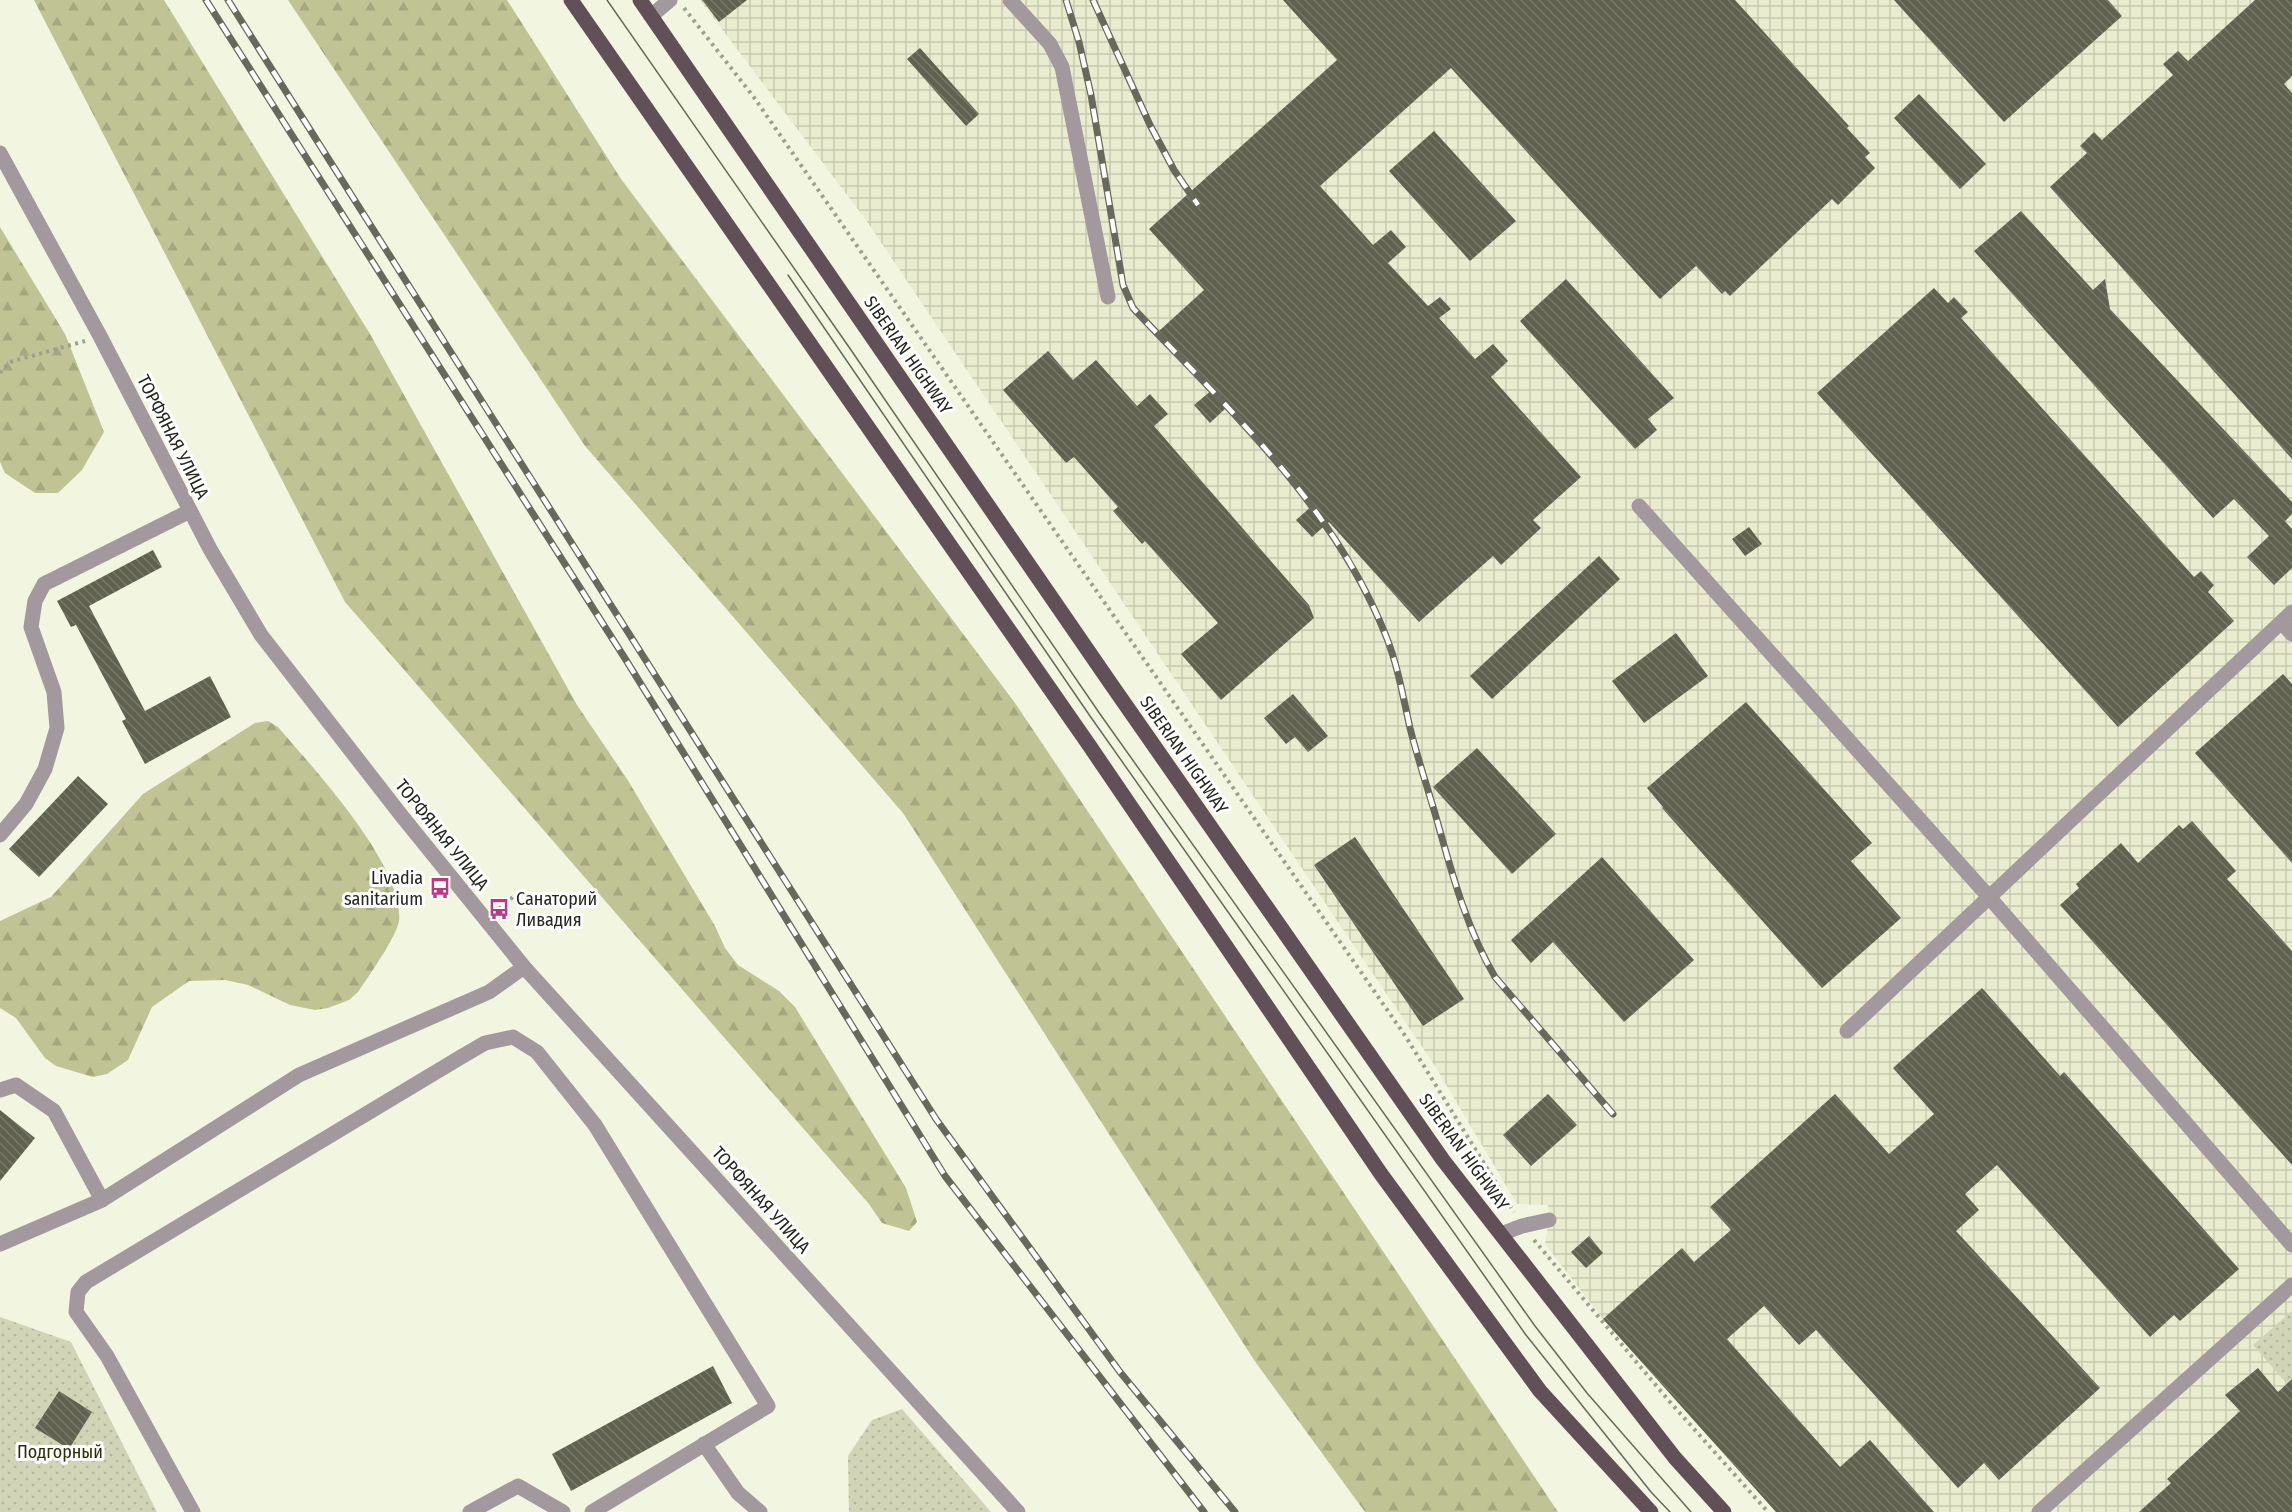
<svg xmlns="http://www.w3.org/2000/svg" width="2292" height="1512" font-family="'Fira Sans Condensed',sans-serif">
<style>
.industrial{fill:url(#industrial-grid)}
.green{fill:url(#green-dots)}
.forest{fill:url(#forest-firs)}
.building{fill:url(#building-back-hatch)}
.lines{fill:none;stroke-linecap:round;stroke-linejoin:round}
.path{stroke:#9d9f8f;stroke-width:4;stroke-dasharray:3 4.5;stroke-linecap:butt}
.minor{stroke:#a2989d;stroke-width:15}
.major{stroke:#615057;stroke-width:15}
.tram{stroke:#68695d;stroke-width:1.5}
.rail-casing{stroke:#68695d;stroke-width:7}
.rail{stroke:#fff;stroke-width:4.5;stroke-dasharray:14;stroke-linecap:butt}
.labels{text-anchor:middle;stroke-width:6;stroke-linejoin:round;paint-order:stroke}
.street-label{font-size:18px;fill:#24251d;stroke:#fff}
.poi-label{font-size:18px;fill:#24251d;stroke:#fff;text-anchor:end}
.park-label{font-size:18px;fill:#2c2e06;stroke:#fff}
</style>
<defs>
<pattern id="industrial-grid" width="8" height="8" patternUnits="userSpaceOnUse" patternTransform="scale(1.5)"><rect width="8" height="8" fill="#e9ecce"/><path d="M0 4h8M4 0v8" fill="none" stroke="#c8cab0"/></pattern>
<pattern id="green-dots" width="8" height="8" patternUnits="userSpaceOnUse" patternTransform="scale(1.5)"><rect width="8" height="8" fill="#d1d4b6"/><path d="M2 2h.1M6 6h.1" fill="none" stroke="#b3b69c" stroke-width="1.8" stroke-linecap="round"/></pattern>
<pattern id="forest-firs" width="22" height="20" patternUnits="userSpaceOnUse" patternTransform="scale(1.5)"><rect width="22" height="20" fill="#c0c494"/><path d="M5 1l3.5 6h-7zM16 11l3.5 6h-7z" fill="#a5a87f"/></pattern>
<pattern id="building-back-hatch" width="6" height="6" patternUnits="userSpaceOnUse" patternTransform="scale(1.5)"><rect width="6" height="6" fill="#60624f"/><path d="M-1 5l2 2M0 0l6 6M5-1l2 2" fill="none" stroke="#77796a"/></pattern>
</defs>
<rect width="100%" height="100%" fill="#f2f5df"/>
<polygon class="industrial" points="700,0 2292,0 2292,1512 1776,1512 1603,1319 1545,1244 1549,1220 1548,1205 1517,1204 1435,1066 866,220"/>
<g class="green">
<polygon points="2292,1311 2292,1380 2287,1384 2253,1345"/>
<polygon points="0,1317 71,1342 157,1512 0,1512"/>
<polygon points="902,1409 991,1512 849,1512 848,1456 872,1420"/>
</g>
<g class="forest">
<polygon points="34,0 164,0 370,334 577,705 627,779 715,926 725,948 738,965 779,991 795,1007 906,1188 917,1222 909,1231 882,1223 869,1204 345,602"/>
<polygon points="288,0 507,0 621,179 1015,703 1558,1512 1365,1512 1254,1360 903,813 585,446"/>
<polygon points="0,227 65,334 104,432 82,470 58,493 35,493 5,473 0,462"/>
<path d="M268,721L278,727C313,768 405,866 399,921C397,936 368,977 358,992L349,1000L328,1008L315,1010L290,1005L248,985L225,980L189,981L152,1007L128,1060L107,1074L93,1077L56,1066L45,1058L16,1018L0,1008V921L51,897L143,794L255,723Z"/>
</g>
<g class="building">
<polygon points="702,0 747,0 719,22"/>
<polygon points="1283,0 1735,0 1849,126 1847,128 1870,153 1865,157 1875,168 1838,205 1832,199 1730,296 1725,291 1722,294 1696,266 1660,299 1451,68 1320,186 1373,245 1391,230 1406,247 1388,263 1428,306 1440,297 1451,309 1439,318 1475,359 1493,344 1508,361 1491,377 1581,477 1533,520 1541,528 1501,565 1493,556 1419,622 1329,522 1312,537 1296,520 1314,504 1227,407 1210,423 1194,405 1212,390 1159,331 1204,290 1149,229 1337,60"/>
<polygon points="1894,0 2108,0 2122,16 2004,122"/>
<polygon points="2255,0 2292,0 2292,76 2284,84 2292,93 2292,459 2050,187 2087,153 2080,146 2094,132 2102,140 2173,75 2163,64 2178,51 2188,61"/>
<polygon points="920,48 979,114 966,126 907,59"/>
<polygon points="1919,94 1986,164 1960,189 1894,118"/>
<polygon points="1434,131 1516,221 1470,261 1389,171"/>
<polygon points="2021,211 2093,290 2105,279 2110,309 2292,502 2292,514 2285,521 2292,529 2292,568 2274,585 2247,557 2269,536 2234,499 2213,518 1974,251"/>
<polygon points="1566,279 1674,398 1648,419 1657,430 1635,449 1520,321"/>
<polygon points="1934,288 1948,303 1954,297 1968,312 1961,318 2194,577 2201,571 2214,585 2208,592 2234,621 2118,727 1817,393"/>
<polygon points="1048,351 1073,380 1096,360 1137,406 1150,394 1168,414 1154,426 1309,605 1314,618 1221,700 1181,654 1218,623 1145,541 1142,544 1113,511 1118,507 1074,457 1066,463 1003,390"/>
<polygon points="1749,527 1762,544 1745,556 1732,539"/>
<polygon points="153,550 162,567 89,606 145,711 210,676 231,717 145,764 122,721 126,719 76,625 71,627 57,601"/>
<polygon points="1599,556 1620,579 1492,699 1470,676"/>
<polygon points="1676,633 1708,676 1644,723 1612,681"/>
<polygon points="2283,674 2292,684 2292,863 2195,753"/>
<polygon points="1293,694 1328,736 1308,752 1295,737 1286,744 1264,718"/>
<polygon points="1746,702 1872,843 1851,861 1901,918 1822,988 1662,808 1663,807 1647,788"/>
<polygon points="1477,748 1556,834 1512,874 1433,787"/>
<polygon points="78,776 108,804 39,877 9,849"/>
<polygon points="2192,821 2236,871 2227,879 2292,951 2292,1165 2060,905 2079,888 2076,884 2121,843 2138,863 2179,825 2183,829"/>
<polygon points="1355,837 1464,999 1423,1026 1314,865"/>
<polygon points="1602,857 1694,960 1624,1022 1553,942 1531,963 1511,940"/>
<polygon points="1982,988 2060,1076 2064,1072 2239,1269 2180,1321 2174,1315 2150,1337 1997,1165 1965,1194 1979,1210 1956,1231 2100,1388 1999,1480 1984,1463 1958,1488 1816,1330 1799,1345 1764,1306 1727,1339 1840,1467 1870,1440 1934,1512 1776,1512 1603,1319 1682,1248 1694,1262 1731,1230 1710,1207 1835,1094 1889,1154 1934,1114 1893,1068"/>
<polygon points="1548,1094 1577,1125 1531,1166 1503,1135"/>
<polygon points="0,1110 35,1138 0,1181"/>
<polygon points="1589,1236 1603,1253 1586,1268 1571,1252"/>
<polygon points="713,1366 732,1403 571,1491 552,1454"/>
<polygon points="2258,1368 2278,1392 2292,1379 2292,1512 2139,1512 2171,1483 2167,1479 2240,1411 2225,1395"/>
<polygon points="59,1391 92,1412 69,1449 35,1428"/>
</g>
<g class="lines">
<g class="path">
<polyline points="684,8 753,96 1406,1037 1514,1212"/>
<polyline points="0,373 10,362 85,341"/>
<polyline points="499,909 513,897"/>
<polyline points="1534,1240 1670,1402 1768,1512"/>
</g>
<g class="minor">
<polyline points="1010,0 1050,44 1062,67 1108,297"/>
<polyline points="651,16 670,0"/>
<polyline points="0,153 100,336 210,549 261,635 401,815 524,967 1018,1512"/>
<polyline points="1639,506 1989,897 2292,1245"/>
<polyline points="2282,623 2292,634"/>
<polyline points="0,835 26,804 45,769 57,728 54,692 31,627 35,601 44,584 190,511"/>
<polyline points="1847,1031 2292,612"/>
<polyline points="0,1090 16,1085 54,1111 102,1200 299,1075 489,992 524,967"/>
<polyline points="1501,1234 1522,1226 1549,1220"/>
<polyline points="0,1244 102,1200"/>
<polyline points="704,1444 738,1493 760,1512"/>
<polyline points="193,1512 107,1356 76,1312 78,1292 86,1282 461,1057 485,1043 513,1037 537,1052 595,1125 768,1406 592,1512"/>
<polyline points="470,1512 518,1486 563,1512"/>
<polyline points="2039,1512 2292,1285"/>
</g>
<g class="major">
<polyline points="571,0 1089,745 1381,1174 1540,1391 1651,1512"/>
<polyline points="640,0 1111,684 1443,1160 1675,1458 1724,1512"/>
</g>
<g class="tram">
<polyline points="607,0 851,350 1100,714 1535,1326 1587,1393 1691,1512"/>
<polyline points="788,275 1090,716 1526,1335 1651,1492 1670,1512"/>
</g>
<defs>
<g id="rail">
<polyline points="206,0 626,660 945,1176 1204,1512"/>
<polyline points="228,0 936,1119 1120,1372 1235,1512"/>
<path d="M1066,0L1079,42L1091,95L1123,285L1133,308C1227,408 1334,505 1386,636C1398,666 1403,697 1410,728C1418,760 1429,792 1438,824C1453,877 1467,929 1495,977L1613,1114"/>
<polyline points="1093,0 1150,125 1174,170 1198,205"/>
</g>
</defs>
<use href="#rail" class="rail-casing"/>
<use href="#rail" class="rail"/>
</g>
<defs>
<symbol id="bus-bare" viewBox="-9 -9 18 18"><path d="M-5-6H5V4H4V6H2V4H-2V6H-4V4H-5ZM-3.5-4V0h7V-4ZM-3.5 1.2v1.5H-2V1.2ZM2 1.2v1.5H3.5V1.2Z" fill="#bb3981" stroke="#fff" stroke-width="2.5" paint-order="stroke"/></symbol>
</defs>
<g fill-rule="evenodd">
<use href="#bus-bare" x="425" y="873" width="30" height="30"/>
<use href="#bus-bare" x="484" y="894" width="30" height="30"/>
</g>
<g class="labels">
<g class="street-label">
<text transform="translate(908 355) rotate(55)" y="6">SIBERIAN HIGHWAY</text>
<text transform="translate(173 437) rotate(63)" y="6">ТОРФЯНАЯ УЛИЦА</text>
<text transform="translate(1184 755) rotate(55)" y="6">SIBERIAN HIGHWAY</text>
<text transform="translate(442 835) rotate(51)" y="6">ТОРФЯНАЯ УЛИЦА</text>
<text transform="translate(1464 1152) rotate(54)" y="6">SIBERIAN HIGHWAY</text>
<text transform="translate(761 1200) rotate(48)" y="6">ТОРФЯНАЯ УЛИЦА</text>
</g>
<g class="poi-label">
<text x="423" y="884">Livadia<tspan x="423" dy="21">sanitarium</tspan></text>
<text x="516" y="905" text-anchor="start">Санаторий<tspan x="516" dy="21">Ливадия</tspan></text>
</g>
<g class="park-label">
<text x="60" y="1458">Подгорный</text>
</g>
</g>
</svg>
